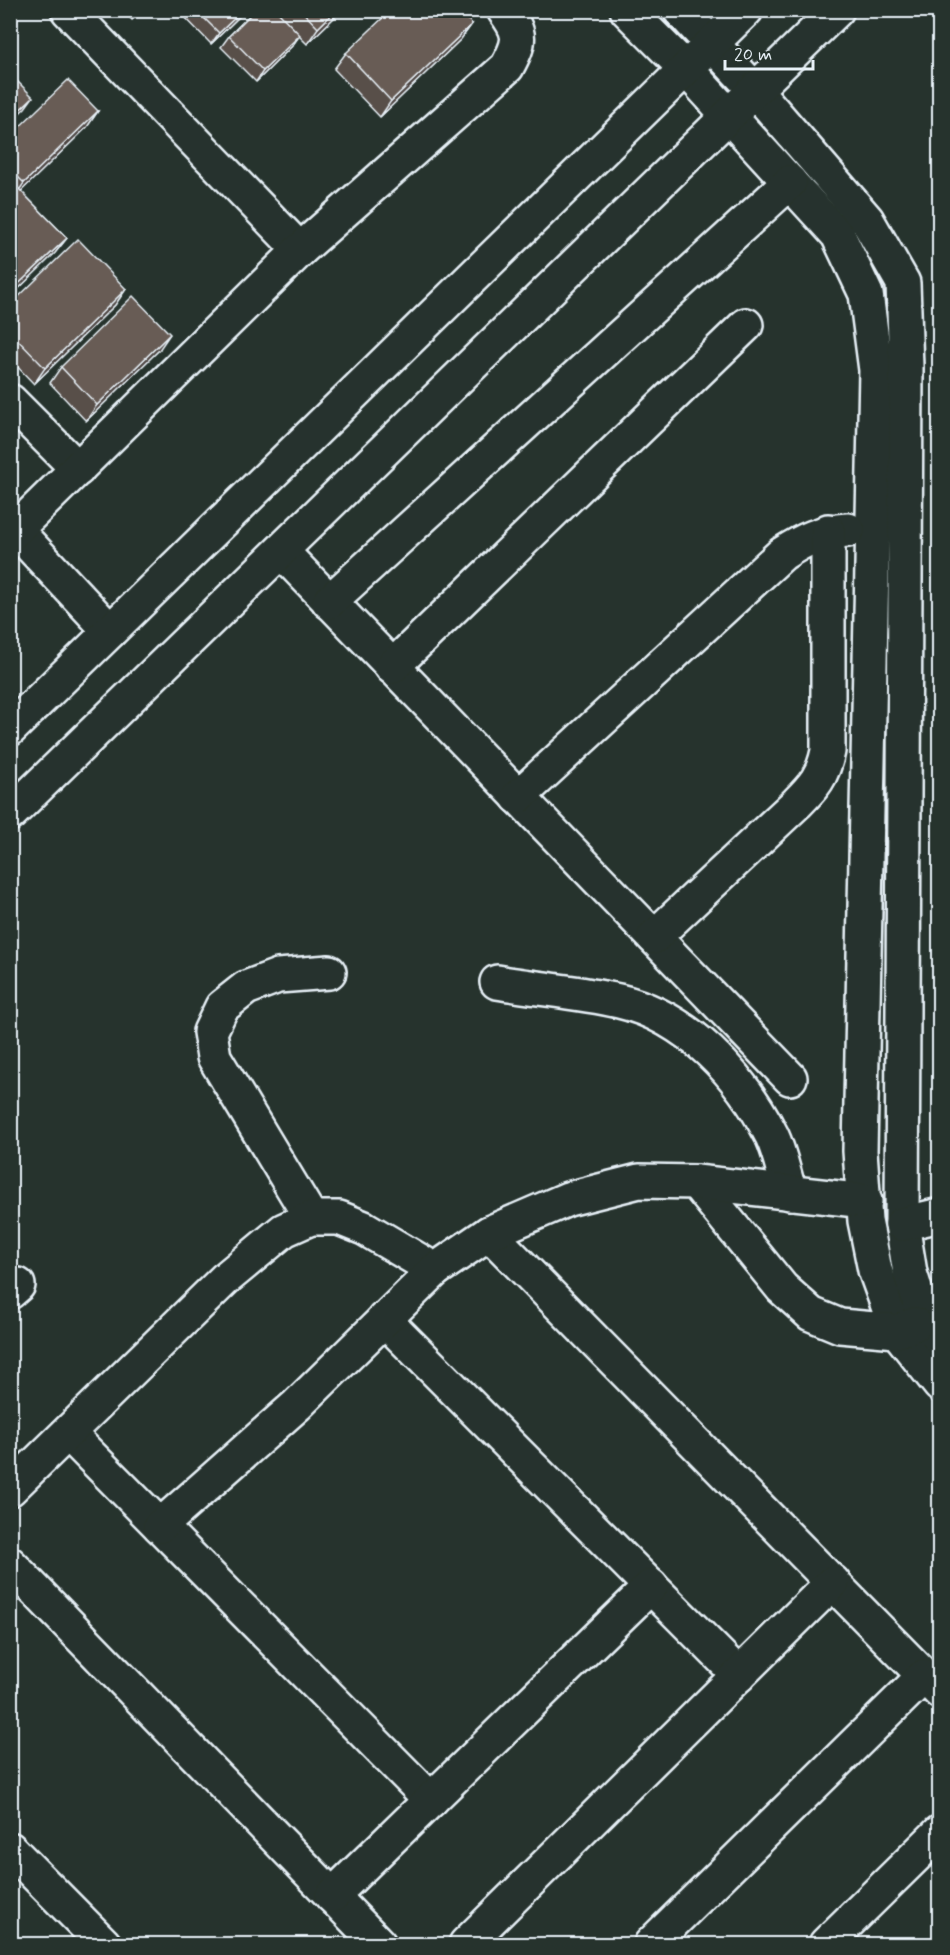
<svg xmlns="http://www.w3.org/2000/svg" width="950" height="1955" font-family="Mynerve,sans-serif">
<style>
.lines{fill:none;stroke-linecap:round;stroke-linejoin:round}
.minor-casing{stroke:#e8f1f8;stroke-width:38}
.minor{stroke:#26332d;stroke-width:33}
.wall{fill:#594f49;stroke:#e8f1f8;stroke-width:1.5}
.shaded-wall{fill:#49403c;stroke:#e8f1f8;stroke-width:1.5}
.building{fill:#685c55;stroke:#e8f1f8;stroke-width:1.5}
</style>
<rect width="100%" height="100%" fill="#26332d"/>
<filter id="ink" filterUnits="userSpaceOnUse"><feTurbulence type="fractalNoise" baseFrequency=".0167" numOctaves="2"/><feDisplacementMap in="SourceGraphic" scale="12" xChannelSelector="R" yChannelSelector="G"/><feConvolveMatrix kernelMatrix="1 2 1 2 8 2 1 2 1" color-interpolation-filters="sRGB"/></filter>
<g filter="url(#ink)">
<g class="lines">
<defs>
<g id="minor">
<polyline points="68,10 300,250"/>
<polyline points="627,10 686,69 838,235 866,294 876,370 860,1151 865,1221 875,1270 897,1331 940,1385"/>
<polyline points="680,10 755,90 867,220 903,283 906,367 902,1224 910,1273 925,1321 940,1339"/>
<polyline points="10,401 78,469"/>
<polyline points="10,524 110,631"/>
<path d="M10,535L300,250L507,67C521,41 522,34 504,10"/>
<polyline points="281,551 790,1078"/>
<polyline points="329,602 790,182"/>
<polyline points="392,667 746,325"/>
<polyline points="10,729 746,10"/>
<path d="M518,797L782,554C805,539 820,532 848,530"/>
<polyline points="10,814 837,10"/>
<path d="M654,937L797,803C814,786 823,776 828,751V531"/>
<path d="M497,982C538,989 580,992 619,1001C688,1017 741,1075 772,1136C780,1153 784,1175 790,1193"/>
<polyline points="696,1182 782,1288 811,1314 840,1326 897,1331 915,1324"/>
<polyline points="311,1218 214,1057 210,1032 222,1007 246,988 278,976 329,972"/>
<polyline points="902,1224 940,1215"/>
<polyline points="489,1233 940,1692"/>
<polyline points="10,1292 18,1285"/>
<polyline points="384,1319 739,1675"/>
<polyline points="68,1433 431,1800"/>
<polyline points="10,1489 225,1279 284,1230 311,1218 339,1218 364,1228 435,1270"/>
<polyline points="160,1526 297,1405 435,1270 489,1233 568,1199 639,1181 696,1182 865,1201"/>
<polyline points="10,1564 379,1944"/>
<polyline points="10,1849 104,1944"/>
<polyline points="332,1896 651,1586"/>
<polyline points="466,1944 833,1582"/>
<polyline points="651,1944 924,1676"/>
<polyline points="826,1944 940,1832"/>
</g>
</defs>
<use href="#minor" class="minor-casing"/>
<use href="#minor" class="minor"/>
</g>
<g class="wall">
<polygon points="122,10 142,10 132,20"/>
<polygon points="178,10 246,10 211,44"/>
<polygon points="255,10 342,10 307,44 299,36 292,46 256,82 221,47 229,36"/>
<polygon points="472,24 461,39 380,117 334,69 346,53"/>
<polygon points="98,111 87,127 21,191 67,238 55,253 10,297 10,136"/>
<polygon points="126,289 115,305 34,384 10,359 10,305"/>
<polygon points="159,350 86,421 50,383 61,367"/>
</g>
<g class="shaded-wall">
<polygon points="139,10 142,10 132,20"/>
<polygon points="243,10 246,10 211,44 219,33"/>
<polygon points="336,10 342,10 307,44 318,28"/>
<polygon points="472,24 461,39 380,117 391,101"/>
<polygon points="300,35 292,46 256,82 263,71"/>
<polygon points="33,97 25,108 10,122 10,119"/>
<polygon points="98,111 87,127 13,199 24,183"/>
<polygon points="67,238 55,253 10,297 10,292"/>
<polygon points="126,289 115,305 34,384 45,368"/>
<polygon points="170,334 159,350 86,421 97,405"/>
</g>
<g class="building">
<polygon points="196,10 243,10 219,33"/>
<polygon points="255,10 276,10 300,35 263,71 229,36"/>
<polygon points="301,10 336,10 318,28"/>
<polygon points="391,10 460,10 472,24 391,101 346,53"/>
<polygon points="10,74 33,97 10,119"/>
<polygon points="68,80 98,111 24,183 10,169 10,136"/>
<polygon points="10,180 67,238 10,292"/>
<polygon points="78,239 126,289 45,368 10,332 10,305"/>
<polygon points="133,296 170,334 97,405 61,367"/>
</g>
</g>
<rect width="950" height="1955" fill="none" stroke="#26332d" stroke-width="36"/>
<rect x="18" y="18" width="914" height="1919" fill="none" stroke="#e8f1f8" stroke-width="2" filter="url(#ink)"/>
<path d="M725 60v9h88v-9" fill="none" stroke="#e8f1f8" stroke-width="3"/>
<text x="734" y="60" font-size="18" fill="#e8f1f8" stroke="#26332d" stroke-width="4.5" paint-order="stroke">20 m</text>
</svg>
